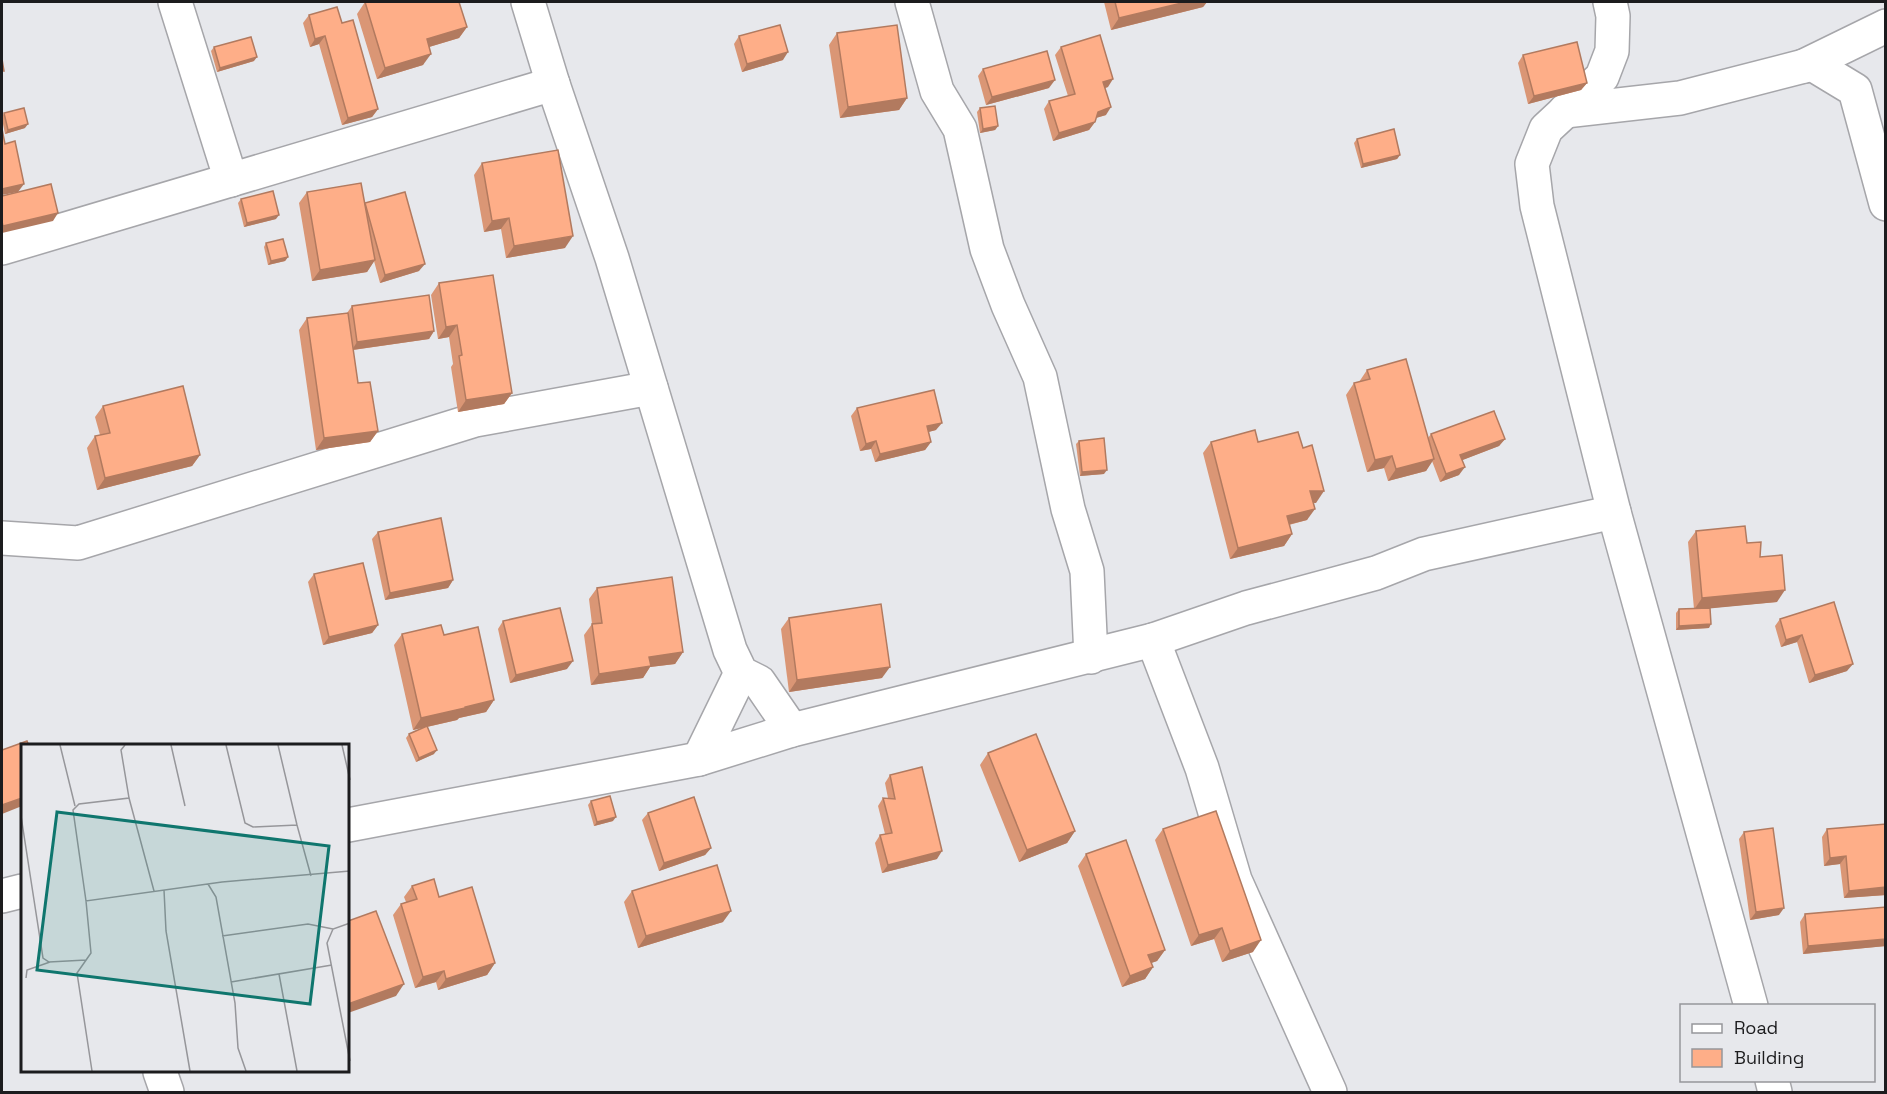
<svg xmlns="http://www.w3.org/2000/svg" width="1887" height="1094" font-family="'Space Grotesk',sans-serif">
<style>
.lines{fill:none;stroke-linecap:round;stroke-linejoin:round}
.minor-casing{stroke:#a6a6aa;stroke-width:36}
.minor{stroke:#fff;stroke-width:33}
.wall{fill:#da9675}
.shaded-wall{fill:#b27a5f}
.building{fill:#feae88;stroke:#b27a5f;stroke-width:1.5}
.inset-road{fill:none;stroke:#96969a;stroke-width:1.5}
.view{fill:#0f766e;fill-opacity:0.15;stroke:#0f766e;stroke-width:3}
.inset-edge{fill:none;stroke:#1c1c1e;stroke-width:3}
</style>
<rect width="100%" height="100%" fill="#e7e8ec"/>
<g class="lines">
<defs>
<g id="minor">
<polyline points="175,2 231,180"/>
<polyline points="528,2 553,84 612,258 730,650 741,673 759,682 792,730"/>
<polyline points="912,2 937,91 960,129 987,249 1008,305 1040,377 1068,509 1087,571 1091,657"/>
<polyline points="1610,2 1613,16 1612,51 1602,77 1546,129 1532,164 1537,206 1614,512"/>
<polyline points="1804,66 1886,26"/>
<polyline points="1565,111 1680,98 1812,64 1855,90 1886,204"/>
<polyline points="2,248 553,84"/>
<polyline points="2,538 78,543 475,420 651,388"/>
<polyline points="1153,640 1202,768 1235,880 1330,1092"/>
<polyline points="699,759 741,673"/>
<polyline points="348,825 699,759 792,730 1153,640 1246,608 1376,573 1424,554 1614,512 1751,1006"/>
<polyline points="2,896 22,891"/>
<polyline points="160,1072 167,1092"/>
<polyline points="1772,1080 1775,1092"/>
</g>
</defs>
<use href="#minor" class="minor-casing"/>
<use href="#minor" class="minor"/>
</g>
<g class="wall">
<polygon points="365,2 467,27 459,38 429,47 423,65 377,79 357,14"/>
<polygon points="1104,2 1207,2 1203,7 1111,30"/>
<polygon points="309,15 342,23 378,109 372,117 342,125 319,44 310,47 303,23"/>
<polygon points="837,33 907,98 899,110 840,118 829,45"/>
<polygon points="739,36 783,60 742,72 734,44"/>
<polygon points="214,47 254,61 217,72 211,51"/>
<polygon points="1061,47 1108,87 1105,88 1106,115 1096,118 1095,122 1089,130 1053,141 1044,109 1049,101 1068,96 1055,55"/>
<polygon points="1523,55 1587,83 1581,90 1528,104 1518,63"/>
<polygon points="983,69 1049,88 986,105 978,76"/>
<polygon points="980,108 998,126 995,130 980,133 977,112"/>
<polygon points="4,113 25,128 5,134 2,119 2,117"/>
<polygon points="1357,139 1400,155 1397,159 1361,168 1354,143"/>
<polygon points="482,163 565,248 506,258 501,229 484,232 474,175"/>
<polygon points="307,192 365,204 419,271 380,283 374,261 367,272 312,281 299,203"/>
<polygon points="241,199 276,219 244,227 238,203"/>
<polygon points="266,243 288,257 285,261 268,265 264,247"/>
<polygon points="439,283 512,393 504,404 458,412 451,367 453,364 449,337 438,339 431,295"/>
<polygon points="352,306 434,331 429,339 353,350 358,383 378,431 370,442 316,450 299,330 307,318 347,313"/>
<polygon points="1367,370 1428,438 1431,434 1505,439 1499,446 1462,460 1459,475 1440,482 1432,461 1426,471 1388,481 1384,468 1367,472 1346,395 1354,383 1359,382"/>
<polygon points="103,406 200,455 192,466 97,490 87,448 95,436 100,435 95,417"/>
<polygon points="857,408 936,430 928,432 931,442 925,450 875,462 871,449 860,451 851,416"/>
<polygon points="1079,441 1104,474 1080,476 1076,444"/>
<polygon points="1211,442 1258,442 1316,503 1313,503 1307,520 1289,525 1292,534 1284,546 1230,559 1203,453"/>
<polygon points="1696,531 1747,543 1760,557 1777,602 1710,608 1709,628 1676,630 1676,613 1679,609 1694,609 1688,542"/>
<polygon points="378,532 453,580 448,588 385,600 372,539"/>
<polygon points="314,574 378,625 372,633 323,645 308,582"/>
<polygon points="597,588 683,652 675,664 650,667 643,678 591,685 584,635 592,624 589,599"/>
<polygon points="1834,602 1847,671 1809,683 1797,642 1781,647 1775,626 1780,619"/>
<polygon points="789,618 882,678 789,692 781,629"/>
<polygon points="503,621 567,669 510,683 498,629"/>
<polygon points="402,634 444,635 494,700 486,712 459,718 457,720 427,727 434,754 416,762 406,738 409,734 426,727 413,730 394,645"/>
<polygon points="988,753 1075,831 1067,843 1019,862 980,765"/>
<polygon points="890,775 937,859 882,873 875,843 880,835 885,834 878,806 883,798 888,798 885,783"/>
<polygon points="591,801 613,821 594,826 588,805"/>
<polygon points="648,813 711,848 705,855 659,871 642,820"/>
<polygon points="1163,829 1253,952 1222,962 1214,939 1191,946 1155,840"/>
<polygon points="1827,829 1886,895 1844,898 1840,864 1824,866 1822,837"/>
<polygon points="1744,832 1779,915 1750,920 1739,839"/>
<polygon points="1086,854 1165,950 1157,961 1151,963 1153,967 1145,979 1122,987 1078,866"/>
<polygon points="412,886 439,897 495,963 487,975 438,990 436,982 415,988 393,915 401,904 406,902 404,897"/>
<polygon points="632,891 723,922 638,948 624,902"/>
<polygon points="1886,907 1886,946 1803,954 1800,922 1805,914"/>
</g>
<g class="shaded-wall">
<polygon points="1186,2 1207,2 1203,7 1111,30 1119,18"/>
<polygon points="467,27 459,38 419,50 427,39"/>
<polygon points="325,36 319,44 310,47 315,39"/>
<polygon points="788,52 783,60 742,72 747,64"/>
<polygon points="431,54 423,65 377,79 385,68"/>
<polygon points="257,57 254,61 217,72 220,68"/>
<polygon points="1113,79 1108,87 1098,90 1103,82"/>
<polygon points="1055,80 1049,88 986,105 992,97"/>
<polygon points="1587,83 1581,90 1528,104 1534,96"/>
<polygon points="907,98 899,110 840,118 848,107"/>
<polygon points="1111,107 1106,115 1092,119 1098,112"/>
<polygon points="378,109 372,117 342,125 348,118"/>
<polygon points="1095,122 1089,130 1053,141 1059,133"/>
<polygon points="28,124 25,128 5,134 8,130"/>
<polygon points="998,126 995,130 980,133 983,129"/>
<polygon points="1400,155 1397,159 1361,168 1363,164"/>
<polygon points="24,184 18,192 2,195 2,189"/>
<polygon points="58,213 53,221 2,233 2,228 3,226"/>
<polygon points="279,215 276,219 244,227 247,223"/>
<polygon points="509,218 501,229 484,232 492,221"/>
<polygon points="573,236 565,248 506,258 514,246"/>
<polygon points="288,257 285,261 268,265 271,261"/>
<polygon points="375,260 367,272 312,281 320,270"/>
<polygon points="425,264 419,271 380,283 385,275"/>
<polygon points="457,325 449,337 438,339 446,327"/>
<polygon points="434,331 429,339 352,350 357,342"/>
<polygon points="512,393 504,404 458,412 466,400"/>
<polygon points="942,423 936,430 921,434 927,426"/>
<polygon points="378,431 370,442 316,450 324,438"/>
<polygon points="1505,439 1499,446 1455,463 1460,455"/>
<polygon points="876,441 871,449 860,451 866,444"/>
<polygon points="931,442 925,450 875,462 880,454"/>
<polygon points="200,455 192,466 97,490 105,478"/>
<polygon points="1392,456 1384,468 1367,472 1375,460"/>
<polygon points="1434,459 1426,471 1388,481 1396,469"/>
<polygon points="1465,467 1459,475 1440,482 1446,474"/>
<polygon points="1107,470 1104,474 1080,476 1082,472"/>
<polygon points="1310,491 1324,491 1316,503 1302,502"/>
<polygon points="1315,509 1307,520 1279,527 1287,516"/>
<polygon points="1292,534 1284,546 1230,559 1238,548"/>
<polygon points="453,580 448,588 385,600 390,593"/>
<polygon points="1785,590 1777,602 1694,610 1702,598"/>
<polygon points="1711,624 1709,628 1676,630 1679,626"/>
<polygon points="378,625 372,633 323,645 329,637"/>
<polygon points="1802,635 1797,642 1781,647 1786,640"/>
<polygon points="683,652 675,664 650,667 643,678 591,685 599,674 649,657"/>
<polygon points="573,661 567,669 510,683 516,675"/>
<polygon points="1853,664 1847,671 1809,683 1815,675"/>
<polygon points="890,667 882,678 789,692 797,680"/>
<polygon points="494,700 486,712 459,718 457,720 413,730 421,718"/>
<polygon points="437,750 434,754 416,762 419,758"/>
<polygon points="22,798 22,806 2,814 2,805"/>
<polygon points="616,817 613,821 594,826 597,822"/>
<polygon points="1075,831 1067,843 1019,862 1027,850"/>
<polygon points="711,848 705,855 659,871 664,863"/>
<polygon points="942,851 937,859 882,873 888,865"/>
<polygon points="1846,856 1840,864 1824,866 1830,858"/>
<polygon points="1886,887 1886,895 1844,898 1849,891"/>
<polygon points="1784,908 1779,915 1750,920 1756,912"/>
<polygon points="731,911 723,922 638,948 646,936"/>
<polygon points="1222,928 1214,939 1191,946 1199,935"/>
<polygon points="1886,939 1886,946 1803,954 1808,946"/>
<polygon points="1261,940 1253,952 1222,962 1230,951"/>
<polygon points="1165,950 1157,961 1140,967 1148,955"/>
<polygon points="495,963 487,975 438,990 446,979"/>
<polygon points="1153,967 1145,979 1122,987 1130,976"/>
<polygon points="444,971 436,982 415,988 423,977"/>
<polygon points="404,984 396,996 348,1013 348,1004"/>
</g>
<g class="building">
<polygon points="365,2 459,2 467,27 427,39 431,54 385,68"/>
<polygon points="1115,2 1186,2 1119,18"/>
<polygon points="337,7 342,23 353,20 378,109 348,118 325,36 315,39 309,15"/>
<polygon points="780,25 788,52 747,64 739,36"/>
<polygon points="897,25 907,98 848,107 837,33"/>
<polygon points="1100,35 1113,79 1103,82 1111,107 1098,112 1095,122 1059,133 1049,101 1075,94 1061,47"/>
<polygon points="251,37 257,57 220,68 214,47"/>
<polygon points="1577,42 1587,83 1534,96 1523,55"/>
<polygon points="1047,51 1055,80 992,97 983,69"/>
<polygon points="2,59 4,71 2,71"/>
<polygon points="995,106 998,126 983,129 980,108"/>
<polygon points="24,108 28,124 8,130 4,113"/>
<polygon points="2,129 5,144 15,141 24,184 2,189"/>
<polygon points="1394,129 1400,155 1363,164 1357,139"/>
<polygon points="558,150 573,236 514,246 509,218 492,221 482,163"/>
<polygon points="361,183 375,260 320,270 307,192"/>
<polygon points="51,184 58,213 3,226 2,222 2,196"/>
<polygon points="273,191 279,215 247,223 241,199"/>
<polygon points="405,192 425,264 385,275 365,203"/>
<polygon points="283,239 288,257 271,261 266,243"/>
<polygon points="493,275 512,393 466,400 459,356 462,355 457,325 446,327 439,283"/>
<polygon points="429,295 434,331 357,342 352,306"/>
<polygon points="348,313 358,383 370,382 378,431 324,438 307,318"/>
<polygon points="1406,359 1434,459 1396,469 1392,456 1375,460 1354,383 1370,379 1367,370"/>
<polygon points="183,386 200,455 105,478 95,436 110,433 103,406"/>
<polygon points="934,390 942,423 927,426 931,442 880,454 876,441 866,444 857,408"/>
<polygon points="1494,411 1505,439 1460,455 1465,467 1446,474 1431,434"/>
<polygon points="1255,430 1258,442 1298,432 1303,448 1312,445 1324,491 1310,491 1315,509 1287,516 1292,534 1238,548 1211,442"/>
<polygon points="1104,438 1107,470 1082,472 1079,441"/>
<polygon points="441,518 453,580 390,593 378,532"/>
<polygon points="1745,526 1747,543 1761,542 1760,557 1782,555 1785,590 1702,598 1696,531"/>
<polygon points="363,563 378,625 329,637 314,574"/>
<polygon points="672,577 683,652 649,657 651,666 599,674 592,624 602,623 597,588"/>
<polygon points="1834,602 1853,664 1815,675 1802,635 1786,640 1780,619"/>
<polygon points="881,604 890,667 797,680 789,618"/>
<polygon points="560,608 573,661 516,675 503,621"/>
<polygon points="1710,608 1711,624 1679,626 1679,609"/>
<polygon points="441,625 444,635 478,627 494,700 465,707 465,708 421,718 402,634"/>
<polygon points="427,726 437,750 419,758 409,734"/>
<polygon points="1036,734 1075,831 1027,850 988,753"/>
<polygon points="27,741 29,746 22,746 22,798 2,805 2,750"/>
<polygon points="922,767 942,851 888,865 880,835 892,833 883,798 895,799 890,775"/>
<polygon points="610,796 616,817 597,822 591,801"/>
<polygon points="694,797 711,848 664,863 648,813"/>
<polygon points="1216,811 1261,940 1230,951 1222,928 1199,935 1163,829"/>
<polygon points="1886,824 1886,887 1849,891 1846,856 1830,858 1827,829"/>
<polygon points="1773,828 1784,908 1756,912 1744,832"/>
<polygon points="1126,840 1165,950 1148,955 1153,967 1130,976 1086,854"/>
<polygon points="717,865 731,911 646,936 632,891"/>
<polygon points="434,879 439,897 472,887 495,963 446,979 444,971 423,977 401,904 417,899 412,886"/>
<polygon points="1886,907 1886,939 1808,946 1805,914"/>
<polygon points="376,911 404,984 348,1004 348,921"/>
</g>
<g transform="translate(21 744)">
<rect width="328" height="328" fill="#e7e8ec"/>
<path class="inset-road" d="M39,1L54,62M104,1L100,6L108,54L58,60L52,66L65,157L201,138L329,127M150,1L164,62M205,1L224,79L232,83L276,81L290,132M257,1L276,81M321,1L329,36M108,54L133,147M0,72L22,214L28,218L65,216M187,140L195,153L214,259L217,304L225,327M143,146L145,187L169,327M65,157L70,209L56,229L71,327M329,179L312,185L306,199L329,317M201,192L287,180L312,185M258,230L276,327M5,234L6,226L29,218M210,238L311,221"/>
<path class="view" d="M36,68L308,102L289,260L16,226Z"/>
<rect width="328" height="328" class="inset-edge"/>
</g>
<rect width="1887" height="1094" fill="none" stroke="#1c1c1e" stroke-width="6"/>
<rect x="1680" y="1004" width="195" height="78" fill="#e7e8ec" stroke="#96969a" stroke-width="1.5"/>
<rect x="1692" y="1024" width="30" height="9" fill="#ffffff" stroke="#96969a" stroke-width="1.5"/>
<text x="1734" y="1034" font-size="18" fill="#1c1c1e">Road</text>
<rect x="1692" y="1049" width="30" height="18" fill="#feae88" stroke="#96969a" stroke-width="1.5"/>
<text x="1734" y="1064" font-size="18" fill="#1c1c1e">Building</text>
</svg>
